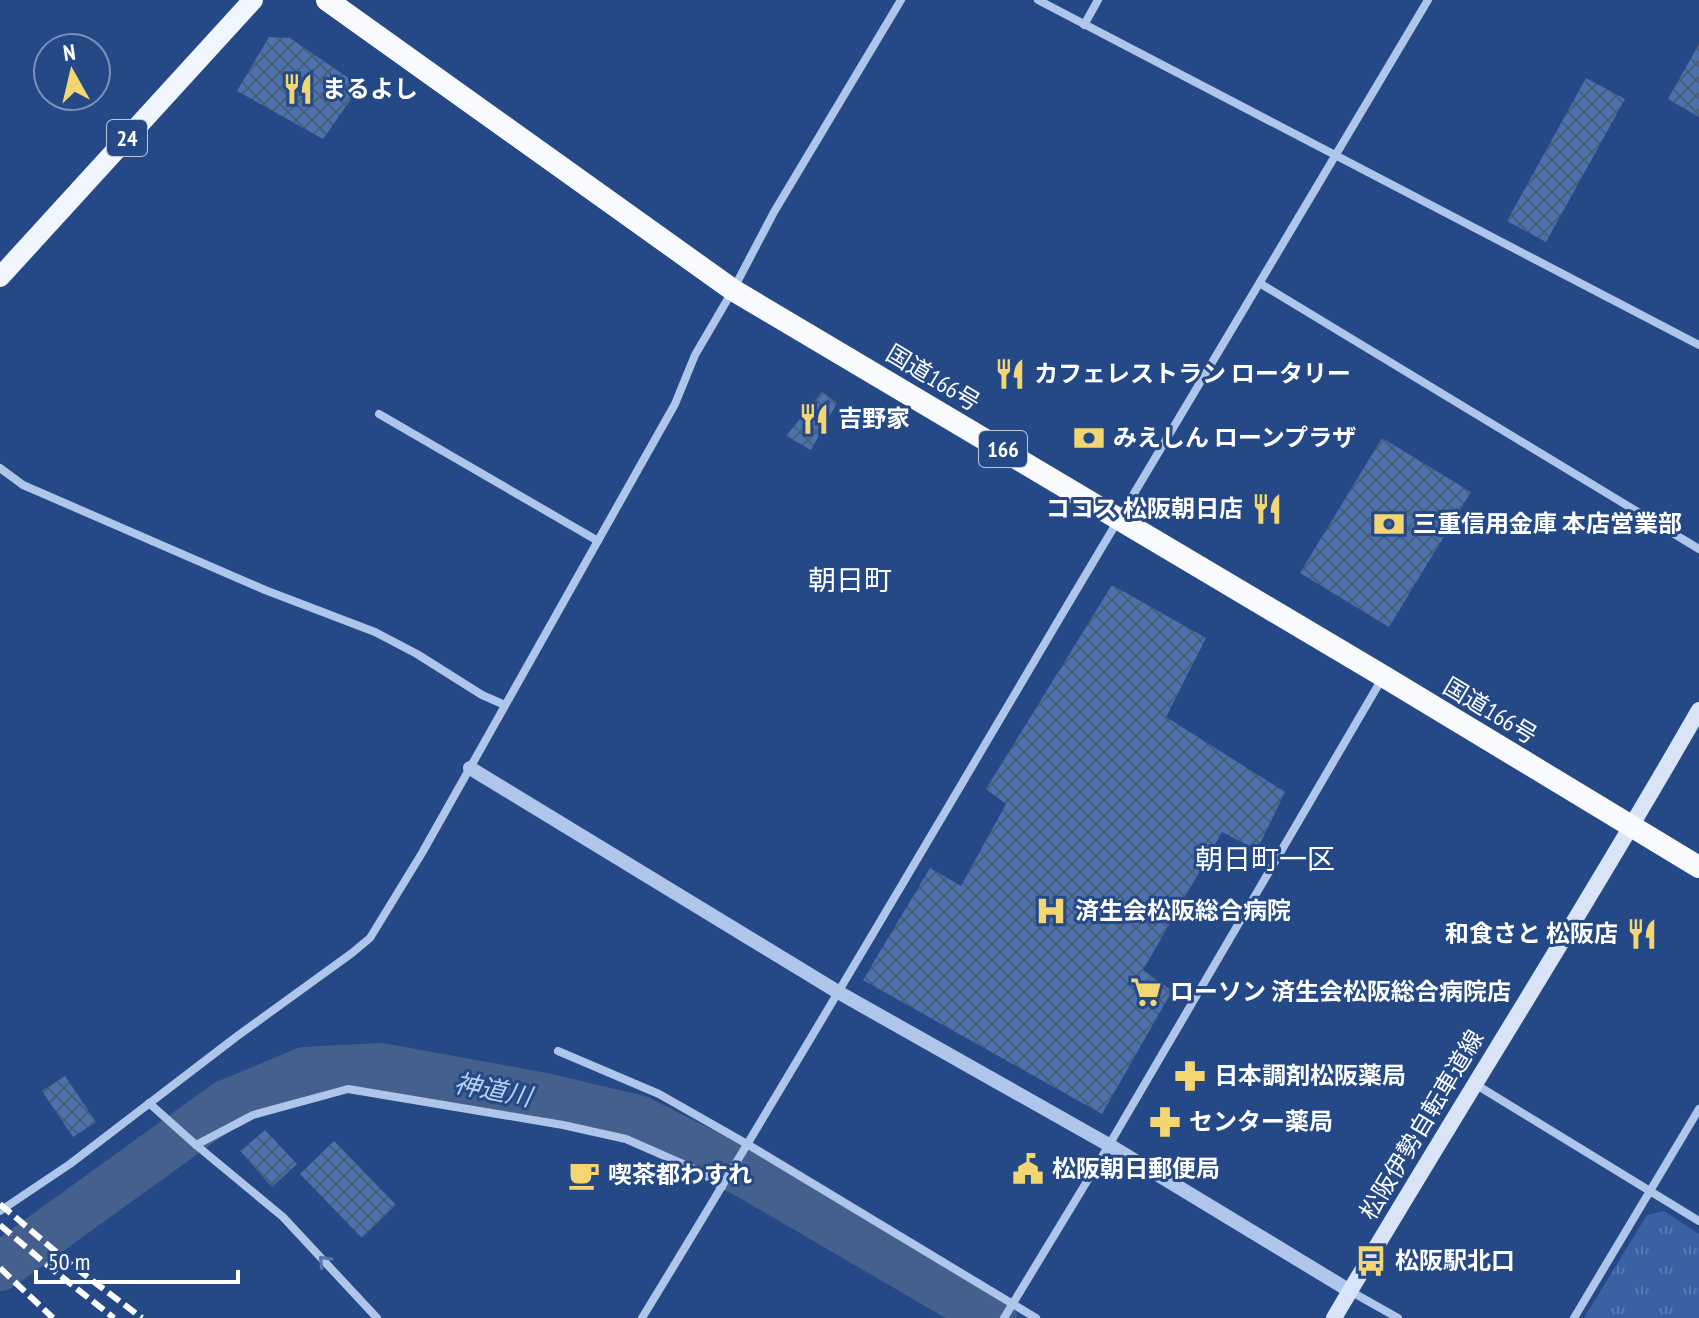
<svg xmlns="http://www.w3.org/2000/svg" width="1699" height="1318" font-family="'PT Sans Narrow','Noto Sans JP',sans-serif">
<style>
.grass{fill:url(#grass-tufts)}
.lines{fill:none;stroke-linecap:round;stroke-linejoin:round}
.river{stroke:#46608d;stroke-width:48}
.building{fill:url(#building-cross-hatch)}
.minor{stroke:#afc5e9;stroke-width:8}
.tertiary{stroke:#afc5e9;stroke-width:14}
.secondary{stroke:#d9e4f7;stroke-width:16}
.primary{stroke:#f1f5fe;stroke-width:20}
.trunk{stroke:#f8fafe;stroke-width:22}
.rail{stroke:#fff;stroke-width:6;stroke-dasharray:14 6;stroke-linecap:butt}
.oneway{stroke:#5574a9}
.labels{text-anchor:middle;stroke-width:6;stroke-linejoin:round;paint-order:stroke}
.shield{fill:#244986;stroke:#bdc8db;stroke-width:2}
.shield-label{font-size:22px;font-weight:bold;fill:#fff}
.poi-label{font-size:24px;font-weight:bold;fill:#fff;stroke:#244986;text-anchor:start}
.street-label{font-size:24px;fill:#fff;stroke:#244986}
.water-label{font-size:26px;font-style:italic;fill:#bad0f0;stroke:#244986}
.quarter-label{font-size:28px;fill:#fff;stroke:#244986}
</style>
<defs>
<pattern id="grass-tufts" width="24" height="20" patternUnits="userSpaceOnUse" patternTransform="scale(2)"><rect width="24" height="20" fill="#3862a3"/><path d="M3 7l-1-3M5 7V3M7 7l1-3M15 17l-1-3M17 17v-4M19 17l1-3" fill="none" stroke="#567ab1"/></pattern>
<pattern id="building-cross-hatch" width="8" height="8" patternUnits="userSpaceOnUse" patternTransform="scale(2)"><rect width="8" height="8" fill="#4c72ae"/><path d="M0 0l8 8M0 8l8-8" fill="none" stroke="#4c5d78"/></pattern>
</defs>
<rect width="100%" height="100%" fill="#244986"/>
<polygon class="grass" points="1664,1211 1699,1234 1699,1318 1584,1318 1647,1215"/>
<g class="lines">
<polyline class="river" points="0,1267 226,1104 305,1071 381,1067 545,1097 638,1119 748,1175 993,1318"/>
</g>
<g class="building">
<polygon points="269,37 290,38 360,86 323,139 237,91"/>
<polygon points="1699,44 1699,117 1668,99"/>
<polygon points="1586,78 1625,99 1546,242 1507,221"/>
<polygon points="822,392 837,403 811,450 786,436"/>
<polygon points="1382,438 1471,492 1389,627 1300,573"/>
<polygon points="1112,585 1206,638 1166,717 1285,792 1257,850 1222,832 1143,970 1172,991 1102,1114 863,980 930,868 961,886 1006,804 986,789"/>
<polygon points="65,1076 96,1122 73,1137 42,1091"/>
<polygon points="265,1130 297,1164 272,1187 240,1151"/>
<polygon points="334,1141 396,1205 362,1238 300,1174"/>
</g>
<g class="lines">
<g class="minor">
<polyline points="1038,0 1699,345"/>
<polyline points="1084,25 1098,0"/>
<polyline points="1261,284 1699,549"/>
<polyline points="379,414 598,541"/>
<polyline points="0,468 23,485 265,590 375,632 417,654 482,695 505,705"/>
<polyline points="558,1051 659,1094 747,1144 1036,1318"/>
<polyline points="1475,1084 1699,1221"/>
<polyline points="149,1103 196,1145 283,1217 377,1318"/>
<polyline points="196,1145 253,1115 348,1089 563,1125 626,1139 701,1172 722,1187"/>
<polyline points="0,1211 70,1164 236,1037 352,953 370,938 422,853 675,404 695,355 733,290 774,212 901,0"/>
<polyline points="1350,1291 1398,1318"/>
<path d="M642,1318C784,1086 922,851 1061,616C1183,411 1306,206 1428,0"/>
<polyline points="1004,1318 1109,1145 1383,677"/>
<polyline points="1574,1318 1699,1109"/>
</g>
<polyline class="tertiary" points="470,768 838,992 1109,1145 1350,1291"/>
<path class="secondary" d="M1334,1318C1454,1114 1582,915 1699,710"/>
<polyline class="primary" points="0,277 253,0"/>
<polyline class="trunk" points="327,0 733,290 1383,676 1699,867"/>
<g class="rail">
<polyline points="0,1204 69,1263 142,1318"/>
<polyline points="0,1225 53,1270 114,1318"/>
<polyline points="0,1268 53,1318"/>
</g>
</g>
<defs><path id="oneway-chevron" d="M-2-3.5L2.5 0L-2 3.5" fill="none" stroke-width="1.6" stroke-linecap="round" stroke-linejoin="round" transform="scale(2)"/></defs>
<use class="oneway" href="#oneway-chevron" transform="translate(324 1261) rotate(-133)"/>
<defs>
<symbol id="restaurant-bare" viewBox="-9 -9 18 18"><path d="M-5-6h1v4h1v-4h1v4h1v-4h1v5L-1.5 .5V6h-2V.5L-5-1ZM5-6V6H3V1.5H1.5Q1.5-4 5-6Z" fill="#f3d672" stroke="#244986" stroke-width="2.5" paint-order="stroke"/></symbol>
<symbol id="bank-bare" viewBox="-9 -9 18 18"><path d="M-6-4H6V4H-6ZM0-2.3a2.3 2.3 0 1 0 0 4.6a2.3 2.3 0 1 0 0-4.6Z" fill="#f3d672" stroke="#244986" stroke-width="2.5" paint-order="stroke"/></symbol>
<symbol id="hospital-bare" viewBox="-9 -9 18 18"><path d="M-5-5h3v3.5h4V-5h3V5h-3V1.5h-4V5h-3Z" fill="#f3d672" stroke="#244986" stroke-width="2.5" paint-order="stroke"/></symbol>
<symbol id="supermarket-bare" viewBox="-9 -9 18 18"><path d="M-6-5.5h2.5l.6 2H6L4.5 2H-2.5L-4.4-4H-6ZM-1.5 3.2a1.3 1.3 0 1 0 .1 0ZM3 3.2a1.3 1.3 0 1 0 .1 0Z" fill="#f3d672" stroke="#244986" stroke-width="2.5" paint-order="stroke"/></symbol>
<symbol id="pharmacy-bare" viewBox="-9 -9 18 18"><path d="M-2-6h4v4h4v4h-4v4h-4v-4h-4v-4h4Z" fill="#f3d672" stroke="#244986" stroke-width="2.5" paint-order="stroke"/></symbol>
<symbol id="civic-bare" viewBox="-9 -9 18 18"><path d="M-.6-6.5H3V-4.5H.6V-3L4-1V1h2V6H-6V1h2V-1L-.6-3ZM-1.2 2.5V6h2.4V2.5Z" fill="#f3d672" stroke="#244986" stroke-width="2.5" paint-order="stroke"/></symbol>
<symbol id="cafe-bare" viewBox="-9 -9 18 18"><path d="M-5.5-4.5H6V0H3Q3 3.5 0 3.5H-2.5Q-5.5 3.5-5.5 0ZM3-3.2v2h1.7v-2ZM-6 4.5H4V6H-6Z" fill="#f3d672" stroke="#244986" stroke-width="2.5" paint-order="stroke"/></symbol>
<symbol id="bus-bare" viewBox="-9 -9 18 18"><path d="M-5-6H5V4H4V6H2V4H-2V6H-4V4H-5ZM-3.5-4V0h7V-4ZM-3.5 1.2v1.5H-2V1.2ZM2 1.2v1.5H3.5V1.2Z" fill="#f3d672" stroke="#244986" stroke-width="2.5" paint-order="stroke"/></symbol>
</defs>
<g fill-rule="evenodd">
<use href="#restaurant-bare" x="276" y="67" width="44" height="44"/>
<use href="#restaurant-bare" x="988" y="352" width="44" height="44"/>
<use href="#restaurant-bare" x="792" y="397" width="44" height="44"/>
<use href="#bank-bare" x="1067" y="416" width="44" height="44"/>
<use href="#restaurant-bare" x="1245" y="487" width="44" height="44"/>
<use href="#bank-bare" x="1367" y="502" width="44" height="44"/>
<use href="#hospital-bare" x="1029" y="889" width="44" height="44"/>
<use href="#restaurant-bare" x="1620" y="912" width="44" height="44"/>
<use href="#supermarket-bare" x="1124" y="970" width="44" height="44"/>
<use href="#pharmacy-bare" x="1168" y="1054" width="44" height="44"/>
<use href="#pharmacy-bare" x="1143" y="1100" width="44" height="44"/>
<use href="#civic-bare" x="1006" y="1147" width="44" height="44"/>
<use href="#cafe-bare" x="562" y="1153" width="44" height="44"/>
<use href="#bus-bare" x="1349" y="1239" width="44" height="44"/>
</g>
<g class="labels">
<g class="shield">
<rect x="107" y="120" width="40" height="36" rx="6"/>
<rect x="979" y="431" width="48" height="36" rx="6"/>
</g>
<g class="shield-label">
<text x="127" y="146">24</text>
<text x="1003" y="457">166</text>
</g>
<g class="poi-label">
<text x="322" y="97">まるよし</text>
<text x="1034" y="382">カフェレストラン ロータリー</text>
<text x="838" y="427">吉野家</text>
<text x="1113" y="446">みえしん ローンプラザ</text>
<text x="1243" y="517" text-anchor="end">ココス 松阪朝日店</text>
<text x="1413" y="532">三重信用金庫 本店営業部</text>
<text x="1075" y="919">済生会松阪総合病院</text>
<text x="1618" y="942" text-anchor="end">和食さと 松阪店</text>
<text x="1170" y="1000">ローソン 済生会松阪総合病院店</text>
<text x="1214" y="1084">日本調剤松阪薬局</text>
<text x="1189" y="1130">センター薬局</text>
<text x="1052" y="1177">松阪朝日郵便局</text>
<text x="608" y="1183">喫茶都わすれ</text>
<text x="1395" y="1269">松阪駅北口</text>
</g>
<g class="street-label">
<text transform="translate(933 378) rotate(31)" y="8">国道166号</text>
<text transform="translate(1490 711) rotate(31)" y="8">国道166号</text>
<text transform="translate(1422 1125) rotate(-59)" y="8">松阪伊勢自転車道線</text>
</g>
<g class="water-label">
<text transform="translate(493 1090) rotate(11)" y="9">神道川</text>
</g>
<g class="quarter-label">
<text x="850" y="590">朝日町</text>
<text x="1265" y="869">朝日町一区</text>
</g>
</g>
<g transform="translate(72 72) rotate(352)"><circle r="38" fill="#244986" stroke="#7c92b6" stroke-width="2"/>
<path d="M0-6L14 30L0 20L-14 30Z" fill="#f3d672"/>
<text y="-12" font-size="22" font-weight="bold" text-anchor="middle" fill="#ffffff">N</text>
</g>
<path d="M36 1270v12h202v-12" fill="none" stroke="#ffffff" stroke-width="4"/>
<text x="48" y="1270" font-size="24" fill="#ffffff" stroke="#244986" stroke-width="6" paint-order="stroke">50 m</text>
</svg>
